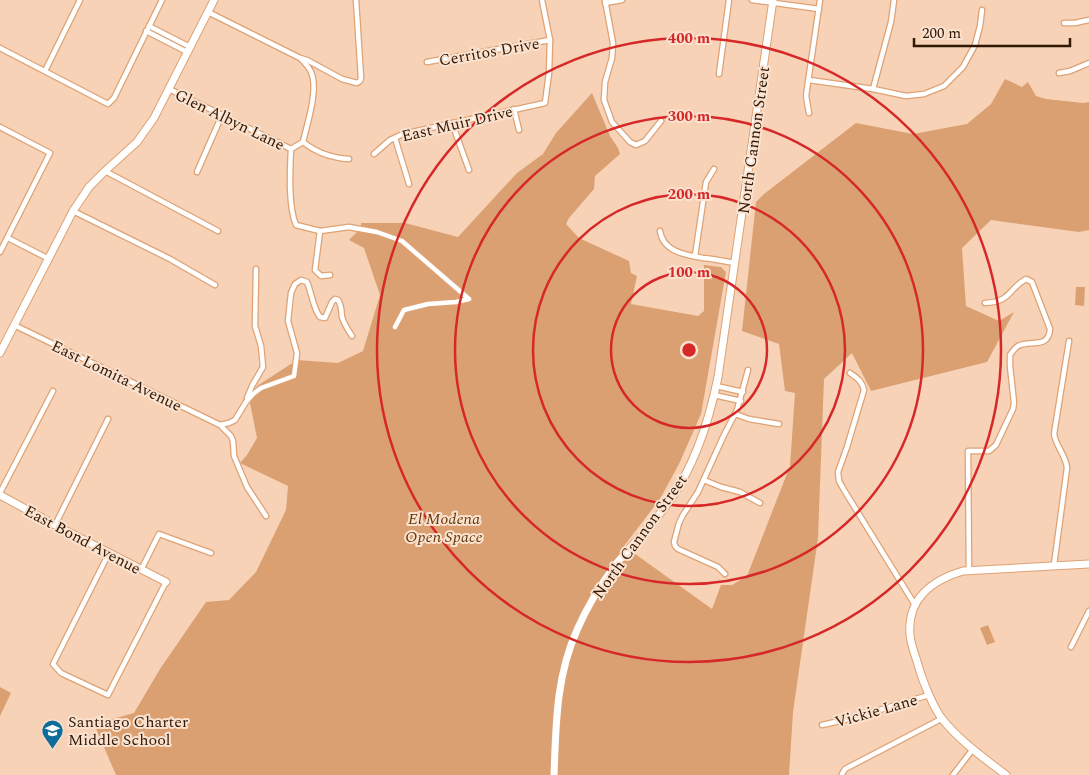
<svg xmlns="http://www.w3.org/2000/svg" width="1089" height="775" font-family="Spectral,serif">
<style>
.green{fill:#dba072}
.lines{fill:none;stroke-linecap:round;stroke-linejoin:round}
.street-casing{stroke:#dea274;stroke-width:7}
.secondary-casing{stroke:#dea274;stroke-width:9}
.street{stroke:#fff;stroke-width:4.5}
.secondary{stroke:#fff;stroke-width:7}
.ring{fill:none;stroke:#d62828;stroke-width:2.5}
.labels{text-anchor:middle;stroke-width:4;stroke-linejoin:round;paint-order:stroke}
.street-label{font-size:16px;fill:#2f1906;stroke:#fbe2cf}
.park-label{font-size:16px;font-style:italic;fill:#633609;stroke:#fbe2cf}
.poi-label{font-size:16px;fill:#2f1906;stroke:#fbe2cf;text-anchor:start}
.centre{fill:#d62828;stroke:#fbe2cf;stroke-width:2.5}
.ring-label{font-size:15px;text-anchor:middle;font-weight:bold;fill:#d62828;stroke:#fbe2cf;stroke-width:4;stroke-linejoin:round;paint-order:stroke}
</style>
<rect width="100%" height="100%" fill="#f7d2b6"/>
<g class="green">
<polygon points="1005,79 1022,87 1028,82 1036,96 1046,99 1083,103 1089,102 1089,230 1079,232 991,220 962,248 966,306 999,321 1014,312 987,362 871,391 852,353 824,379 818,538 793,712 789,775 116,775 94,724 134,713 160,669 206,602 229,600 256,572 286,510 288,486 240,463 247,455 257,438 250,403 257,386 297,360 338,363 363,351 380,295 364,248 349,240 361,228 361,223 405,223 458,237 517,173 543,154 556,133 592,93 610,136 618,148 620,154 595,176 594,189 569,218 566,224 579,238 629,261 631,273 637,276 631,304 698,316 704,311 704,265 721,267 726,272 701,414 679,464 660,499 624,546 712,609 721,585 732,585 747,576 790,466 795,393 785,391 779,344 742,331 756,202 764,194 856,123 913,134 967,124 991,104"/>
<polygon points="1076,287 1085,287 1084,306 1075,305"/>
<polygon points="988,625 995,642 987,645 980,628"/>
<polygon points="0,687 11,693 0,716"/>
</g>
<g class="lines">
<defs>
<g id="street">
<polyline points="605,0 613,43 612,58 605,82 604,100 612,122 630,142 636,145 645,141 661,121"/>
<polyline points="752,0 819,9"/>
<polyline points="605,3 622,0"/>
<polyline points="208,12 300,58 307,60 342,79 357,83 360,81 361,78 356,0"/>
<polyline points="1064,23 1075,23 1089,20"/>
<polyline points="149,26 190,47"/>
<polyline points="146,31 187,52"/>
<polyline points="0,48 108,104 114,98 162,0"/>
<polyline points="427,62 550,40"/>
<polyline points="45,71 80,0"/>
<polyline points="1059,73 1070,71 1089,63"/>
<polyline points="719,74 729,0"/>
<polyline points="809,80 873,89 906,96 924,94 944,86 963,67 975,45 980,26 982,10"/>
<polyline points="169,89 291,149"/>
<polyline points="873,89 891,22 894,0"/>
<polyline points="514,109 519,130"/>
<polyline points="809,113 806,96 820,0"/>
<polyline points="452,123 469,170"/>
<polyline points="0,127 50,153 0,252"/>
<polyline points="395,138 409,184"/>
<path d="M303,142C317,153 331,158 349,159"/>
<path d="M291,149C290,170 288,206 296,225L320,231L349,227L377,232L402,241L469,299L456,302L428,304L404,310L395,327"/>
<path d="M291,149L303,142C307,124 319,89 311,72C309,67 305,63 301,59"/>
<polyline points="374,154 390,140 403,134 545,103 549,73 550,40 542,0"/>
<polyline points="105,171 218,231"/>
<polyline points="197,172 222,115"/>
<polyline points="73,211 170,259 215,285"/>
<polyline points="320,231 315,270 321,276 330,275"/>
<path d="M660,231C663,252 686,255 703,258C714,259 724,261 735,263"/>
<polyline points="8,238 49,259"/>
<polyline points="695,256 706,182 714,169"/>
<polyline points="14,325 220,425 231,436 233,441 234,456 247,487 266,516"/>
<path d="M850,373C857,378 862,381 864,390L847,447L838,472L839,481L844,490L915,605"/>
<polyline points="716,386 743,392"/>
<polyline points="714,395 741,401"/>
<polyline points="247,398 252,386 263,367 261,346 255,326 256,269"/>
<polyline points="735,414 749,419 779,424"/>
<path d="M220,425L229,423L235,420L246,402L253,394L261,388L294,376L297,353L288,321L291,293L295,284L301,280L307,282C312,294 313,308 320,317L325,318L332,302L335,299L338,300C342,306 341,310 342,317C344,324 348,330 352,336"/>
<polyline points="704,480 721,487 740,492 760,503"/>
<polyline points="0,493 53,391"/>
<polyline points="55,525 108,419"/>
<polyline points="109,553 53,664 61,673 108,695 166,582"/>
<path d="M1054,565L1067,468C1066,455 1056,447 1054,434L1069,341"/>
<polyline points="141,570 159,534 211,553"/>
<path d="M969,570L968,451H989L996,445L1013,409L1014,403L1010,366V355C1012,352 1015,348 1018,346C1030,340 1049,349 1050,329L1032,282L1026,279C1008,289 1011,302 985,303"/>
<polyline points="725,574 718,567 678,549 675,546 674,542 679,523 683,515 698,492 724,435 737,410 748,370"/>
<polyline points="1071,647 1089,611"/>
<polyline points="822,725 853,718 929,695"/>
<polyline points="842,775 842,774 845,769 941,719"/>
<polyline points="953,775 973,749"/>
</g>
<g id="secondary">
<polyline points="0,353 73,211 89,187 105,171 137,142 154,118 214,0"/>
<polyline points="0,495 55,525 166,582"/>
<path d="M554,775C556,724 556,677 577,630C587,607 601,584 616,564C633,544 652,525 668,503C695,466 709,422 718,377L773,0"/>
<path d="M1006,775C984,758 961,742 943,720C934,709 923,682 919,668C916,657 911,646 910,635C907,599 932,580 963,571L1089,564"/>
</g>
</defs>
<use href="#street" class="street-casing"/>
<use href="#secondary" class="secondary-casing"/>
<use href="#street" class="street"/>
<use href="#secondary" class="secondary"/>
</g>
<g class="ring">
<circle cx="689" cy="350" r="78"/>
<circle cx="689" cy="350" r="156"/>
<circle cx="689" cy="350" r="234"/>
<circle cx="689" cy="350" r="312"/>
</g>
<defs>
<symbol id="school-pin" viewBox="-11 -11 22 30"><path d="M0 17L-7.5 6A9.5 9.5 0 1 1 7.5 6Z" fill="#106c9b" stroke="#fbe2cf"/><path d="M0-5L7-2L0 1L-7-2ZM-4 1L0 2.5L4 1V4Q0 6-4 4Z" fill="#fff"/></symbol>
</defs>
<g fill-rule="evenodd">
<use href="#school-pin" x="40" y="718" width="25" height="34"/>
</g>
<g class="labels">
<g class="street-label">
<text transform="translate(489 51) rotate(-10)" y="6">Cerritos Drive</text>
<text transform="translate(230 119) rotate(26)" y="6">Glen Albyn Lane</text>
<text transform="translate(457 123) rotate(-13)" y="6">East Muir Drive</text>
<text transform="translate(753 140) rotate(-82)" y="6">North Cannon Street</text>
<text transform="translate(117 375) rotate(26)" y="6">East Lomita Avenue</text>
<text transform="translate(639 536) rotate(-54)" y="6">North Cannon Street</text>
<text transform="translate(83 539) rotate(28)" y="6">East Bond Avenue</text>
<text transform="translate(876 710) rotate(-16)" y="6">Vickie Lane</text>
</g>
<g class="park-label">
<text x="444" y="524">El Modena<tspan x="444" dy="18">Open Space</tspan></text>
</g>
<g class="poi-label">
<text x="68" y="727">Santiago Charter<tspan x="68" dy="18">Middle School</tspan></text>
</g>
</g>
<circle cx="689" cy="350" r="8" class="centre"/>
<g class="ring-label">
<text x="689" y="43">400 m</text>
<text x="689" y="121">300 m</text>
<text x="689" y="199">200 m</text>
<text x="689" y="277">100 m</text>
</g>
<path d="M914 38v8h156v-8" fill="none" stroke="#2f1906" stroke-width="2.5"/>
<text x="922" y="38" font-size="15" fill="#2f1906" stroke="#fbe2cf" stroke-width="4" paint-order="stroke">200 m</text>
</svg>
